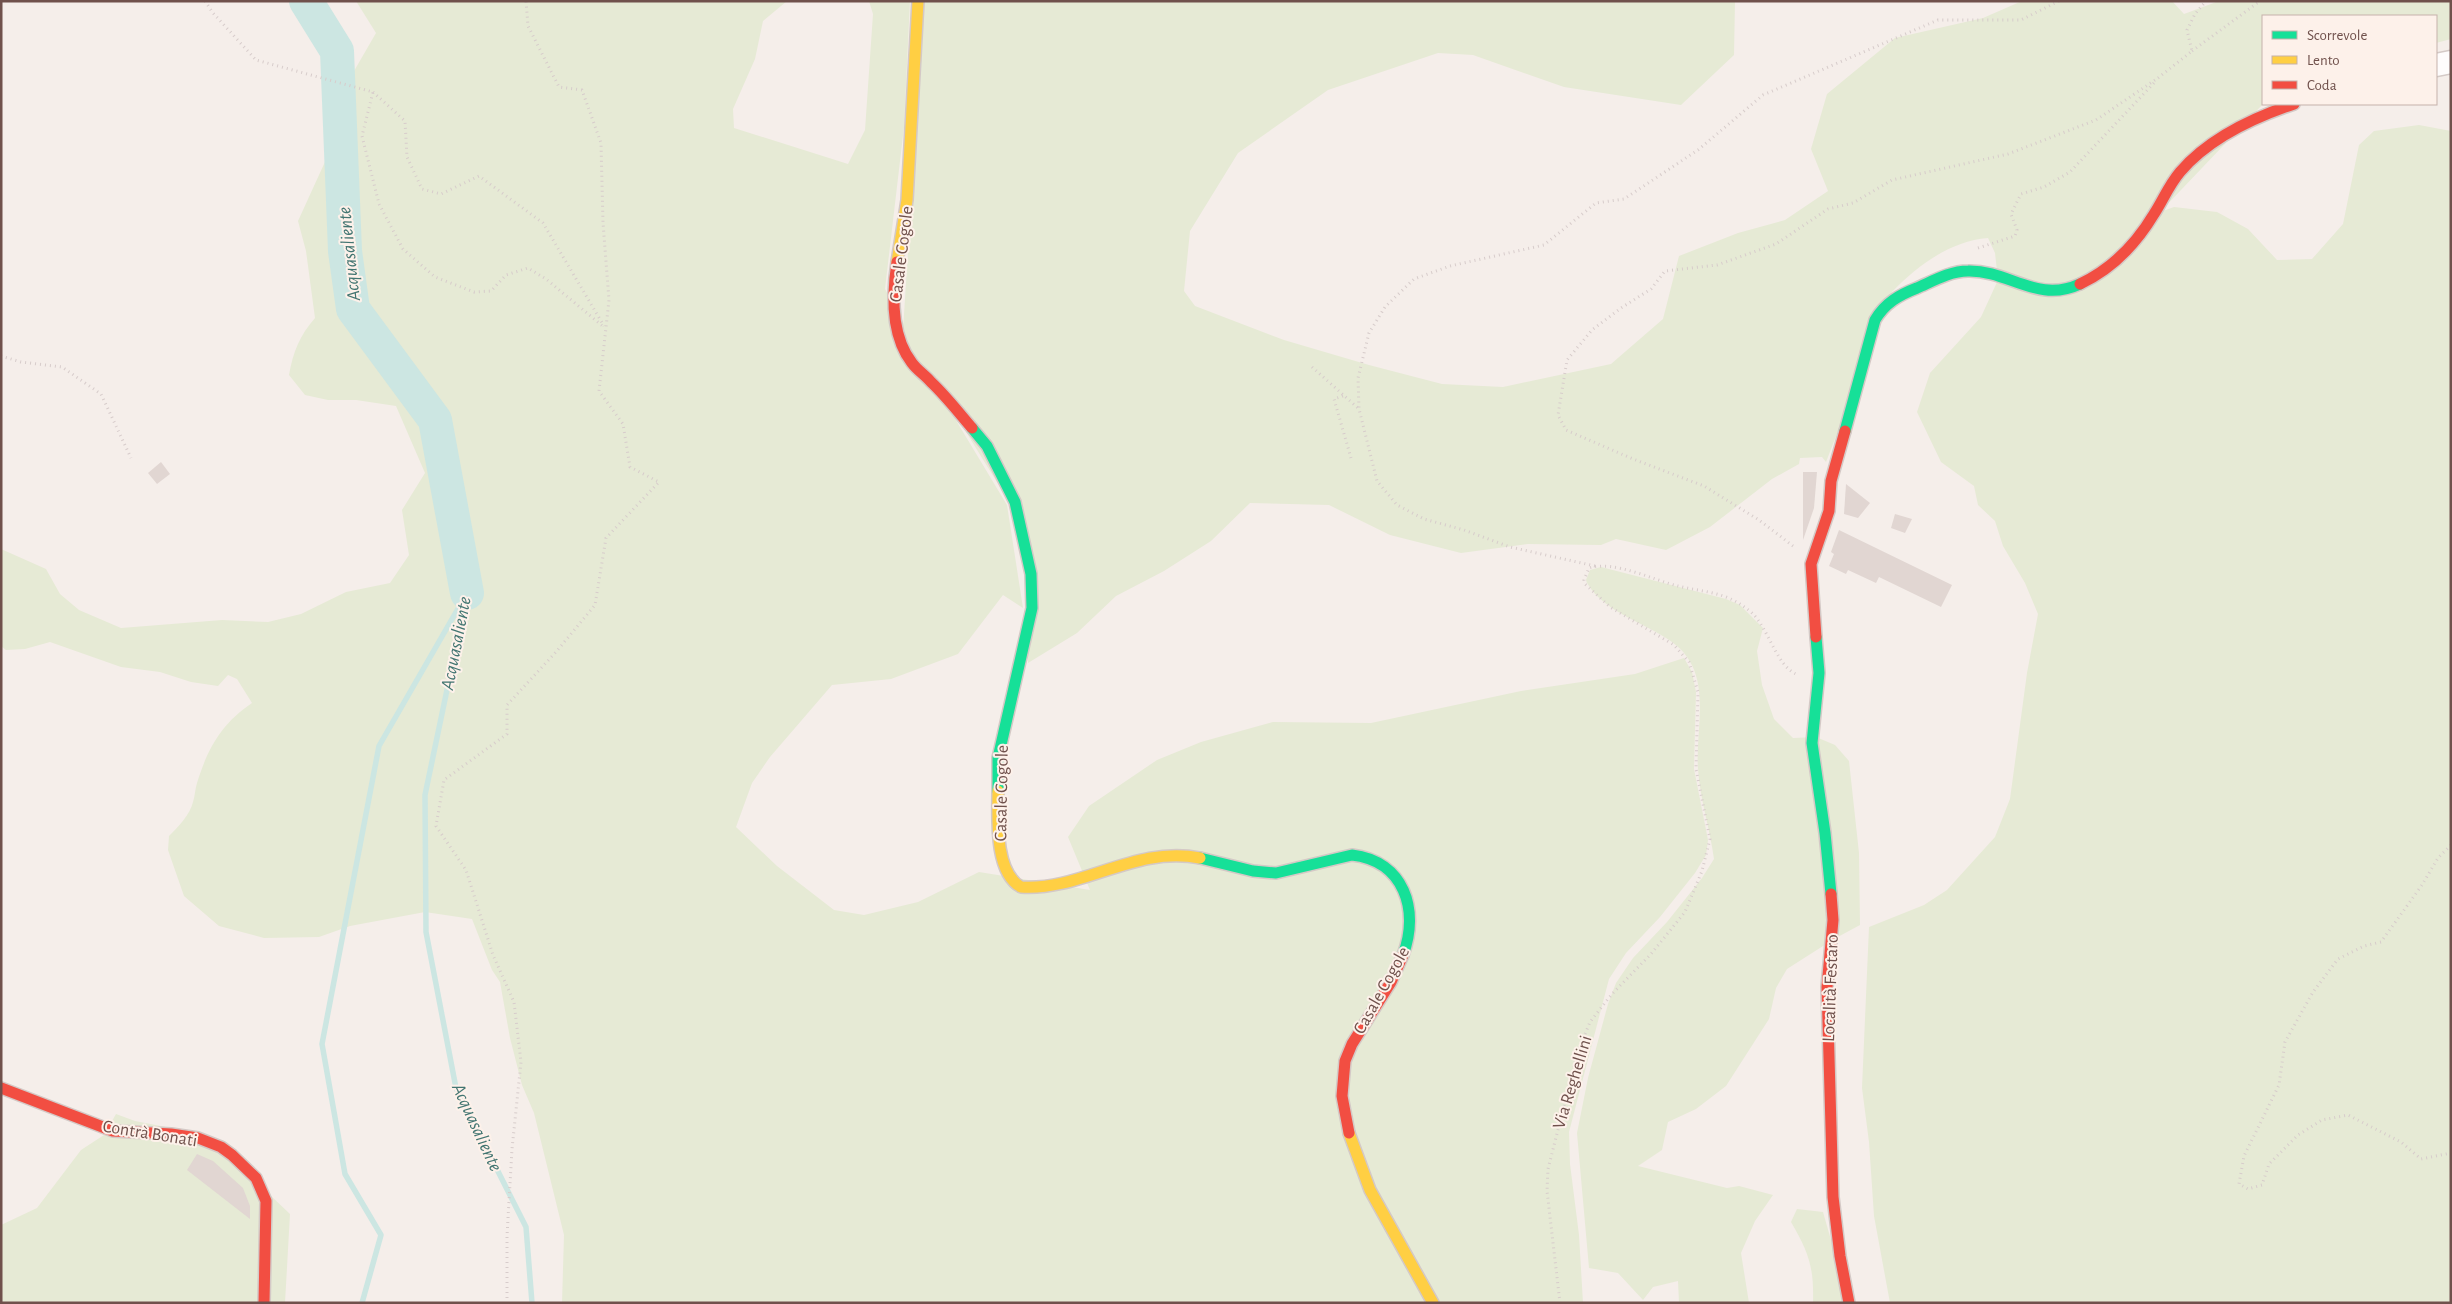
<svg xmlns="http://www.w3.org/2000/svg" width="2452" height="1304" font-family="'Alegreya Sans',sans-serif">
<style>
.green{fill:#e6ead5}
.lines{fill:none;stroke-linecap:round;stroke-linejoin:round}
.stream{stroke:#cce6e2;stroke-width:5.5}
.river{stroke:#cce6e2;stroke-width:34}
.building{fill:#e1d6d2}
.street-casing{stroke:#d4cac7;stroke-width:25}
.fast-casing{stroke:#d4c9c6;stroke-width:14}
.slow-casing{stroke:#d4c9c6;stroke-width:14}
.jam-casing{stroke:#d4c9c6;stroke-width:14}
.path{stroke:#d7cccb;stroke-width:3;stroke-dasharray:1 4;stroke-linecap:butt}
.street{stroke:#fefcfc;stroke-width:22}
.fast{stroke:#16e098;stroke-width:11}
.slow{stroke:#ffcf43;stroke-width:11}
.jam{stroke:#f24e42;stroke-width:11}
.labels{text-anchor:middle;stroke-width:4;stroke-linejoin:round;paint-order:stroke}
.street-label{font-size:18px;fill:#70514c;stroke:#fdf1ea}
.water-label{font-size:19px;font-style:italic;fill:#427571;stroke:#fdf1ea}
</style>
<rect width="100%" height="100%" fill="#f5eeea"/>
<g class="green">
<path d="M356,1H787L763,21L755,59L733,109L734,128L848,164L865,130L873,14L869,1H910L904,127L885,289L957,422L1007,505L1023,608L1003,595L958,654L891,679L832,685L770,757L752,783L736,827L777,866L834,910L864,915L918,902L979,872L1090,890L1068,837L1089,806L1157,760L1201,742L1273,722L1371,723L1521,691L1635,674L1684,658L1692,672L1696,692L1694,769L1708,840L1706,855L1695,873L1660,917L1626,953L1609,979L1569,1132L1570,1164L1579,1235L1583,1303H562L564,1235L534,1113L522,1085L510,1038L500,982L492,970L472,919L425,912L350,926L319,937L264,938L219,926L184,896L168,850L169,836C178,827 190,815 193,802C195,796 195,789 197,783C208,748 221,724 252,703L237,679L228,675L218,686L191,682L160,672L121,667L50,642L25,649L6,650L1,646V549L46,569L60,594L79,610L121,628L222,620L268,622L301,614L346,592L390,583L409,555L402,510L425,473L396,406L356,400H328L305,395L289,375C293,352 300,335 315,318L306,251L298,221L340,129L350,78L376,33Z"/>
<path d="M924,1H1735L1734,55L1681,105L1564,87L1473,55L1438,53L1328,90L1238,153L1190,231L1184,291L1195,306L1284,340L1369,365L1442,384L1503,387L1611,364L1663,319L1679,256L1738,233L1785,220L1828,191L1811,149L1827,94L1895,38L1983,18L2022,1H2172L2184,14L2219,1H2451V39L2436,43V16H2263V104L2160,212L2174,207L2217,212L2248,229L2277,260L2312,259L2343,224L2359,145L2374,131L2419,125L2451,131V1303H1890L1874,1216L1869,1142L1862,1088L1869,927L1924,905L1947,890L1995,837L2010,799L2027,673L2038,614L2025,583L2003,546L1995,521L1978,505L1974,486L1941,462L1917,412L1930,373L1981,317L1998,280L1995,253L1988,238C1950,241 1917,266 1892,292L1826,462L1822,457L1800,458L1799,464L1772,479L1710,527L1666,550L1616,539L1601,545L1528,544L1461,553L1390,535L1329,505L1250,503L1211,541L1164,571L1116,596L1077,633L1028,663L1029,534L903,330Z"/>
<path d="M1601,567L1726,599L1740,605L1763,628L1757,651L1762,685L1774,719L1793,738L1816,737L1835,745L1849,761L1859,853L1860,925L1834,939L1787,969L1776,988L1769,1019L1726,1086L1696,1109L1668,1122L1662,1150L1638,1166L1727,1188L1739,1186L1773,1195L1755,1221L1741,1253L1749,1303H1679L1678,1281L1653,1287L1643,1300L1618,1273L1589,1268L1577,1133L1588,1078L1608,1004L1616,983L1633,958L1667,922L1702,878L1714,859C1710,829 1700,799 1698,769C1695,728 1713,677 1677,646C1650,623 1606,615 1587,583L1586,580L1590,570Z"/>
<polygon points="116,1114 135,1121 207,1135 290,1214 285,1303 1,1303 1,1225 37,1208 81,1150 104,1135"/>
<path d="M1797,1209L1823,1212L1849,1303H1813C1814,1267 1809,1253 1791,1222Z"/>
</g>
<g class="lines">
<g class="stream">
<polyline points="466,599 425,795 426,932 456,1088 526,1227 532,1303"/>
<polyline points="362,1303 381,1235 345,1174 322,1044 379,746 467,593"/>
</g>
<polyline class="river" points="306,1 337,51 345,251 353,309 435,420 467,593"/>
</g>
<g class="building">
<polygon points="161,462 170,474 157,484 148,473"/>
<polygon points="1803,472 1817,472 1814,508 1803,540"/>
<polygon points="1846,484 1870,503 1858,518 1844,514"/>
<polygon points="1895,514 1912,519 1905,533 1891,528"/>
<polygon points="1839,530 1952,585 1941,607 1879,577 1876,583 1848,570 1846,574 1829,566 1834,554 1831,552"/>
<polygon points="197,1154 213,1161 243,1188 250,1206 250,1219 187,1170"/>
</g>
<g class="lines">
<defs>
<polyline id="street" points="2436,65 2451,62"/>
<g id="fast">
<polyline points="972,428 987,446 1015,502 1031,574 1032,608 998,758 998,791"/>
<path d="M1845,431L1875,320C1885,303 1899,295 1917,288C1933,281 1950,271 1968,271C2009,270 2037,304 2080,284"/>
<polyline points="1816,637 1819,673 1812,743 1825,833 1831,894"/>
<path d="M1200,858L1253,871L1276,873L1352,855C1404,861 1420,910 1403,955"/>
</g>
<g id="slow">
<polyline points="897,262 907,200 918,1"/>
<path d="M998,791C998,817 994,872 1021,887C1083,891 1135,845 1200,858"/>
<polyline points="1349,1133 1370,1190 1433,1303"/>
</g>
<g id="jam">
<path d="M897,262C892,294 891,336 912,363C917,370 925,375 931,382C946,396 959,413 972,428"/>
<path d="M2080,284C2112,269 2136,244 2154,214C2163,200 2169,185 2180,172C2209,138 2252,118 2294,104"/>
<polyline points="1816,637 1811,564 1829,511 1831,481 1845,431"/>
<polyline points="1831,894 1833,920 1827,987 1833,1197 1840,1256 1849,1303"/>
<polyline points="1,1088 113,1131 171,1134 198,1138 221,1147 232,1155 256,1178 266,1201 264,1303"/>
<polyline points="1349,1133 1342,1096 1345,1061 1352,1044 1391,982 1403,955"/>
</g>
</defs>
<use href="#street" class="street-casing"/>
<use href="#fast" class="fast-casing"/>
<use href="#slow" class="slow-casing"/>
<use href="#jam" class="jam-casing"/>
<g class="path">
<polyline points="205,1 213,13 256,60 373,92 362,136 379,204 403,249 435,277 474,292 491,291 506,275 528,268 546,279 605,328"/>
<polyline points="2192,51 2260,1"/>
<polyline points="2158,78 2192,51 2187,30 2195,14 2206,1"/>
<polyline points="373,92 405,121 407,157 422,189 441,194 479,176 543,223 604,326"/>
<polyline points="1978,248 2015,236 2017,230 2011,214 2021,194 2044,187 2070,172 2154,83"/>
<polyline points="1,356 21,362 62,367 101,394 131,458"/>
<polyline points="1312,367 1358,408"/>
<polyline points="1343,396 1334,399 1351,458"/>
<polyline points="1793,546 1759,520 1704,486 1633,459 1566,430 1558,415 1567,360 1592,330 1621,308 1651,289 1665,271 1717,265 1776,244 1828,209 1853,203 1892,180 2008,154 2096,120 2158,78"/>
<polyline points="1595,566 1510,547 1464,530 1424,519 1397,505 1377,481 1359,409 1358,378 1369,333 1385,307 1414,279 1450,266 1544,245 1596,203 1624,199 1698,150 1763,95 1938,20 2021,20 2059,1"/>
<polyline points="2451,845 2438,858 2422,885 2381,942 2364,946 2338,959 2313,992 2285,1042 2279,1085 2244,1156 2239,1184 2248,1189 2262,1185 2269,1164 2298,1135 2322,1120 2348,1115 2401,1142 2421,1159 2451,1153"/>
<polyline points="507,1303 507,1236 512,1149 521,1062 514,1002 493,955 466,870 436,826 444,780 507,734 507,705 556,652 595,605 606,538 659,482 630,467 623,424 599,391 609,300 603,223 601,143 582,90 559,87 528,26 526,1"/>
<path d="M1560,1303L1547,1191L1548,1169L1578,1051L1590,1022L1597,1013L1612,994L1651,954L1685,912L1702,871L1710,839L1696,769L1698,692L1689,662L1674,645L1610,607L1585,584L1584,580L1589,568C1614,560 1653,580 1678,586C1694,590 1710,591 1726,597C1736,601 1744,606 1752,613C1768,628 1777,666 1796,674"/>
</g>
<use href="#street" class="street"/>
<use href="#fast" class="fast"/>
<use href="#slow" class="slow"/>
<use href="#jam" class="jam"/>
</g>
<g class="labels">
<g class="street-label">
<text transform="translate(901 254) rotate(-83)" y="6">Casale Cogole</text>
<text transform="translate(1001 793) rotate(-89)" y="6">Casale Cogole</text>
<text transform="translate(1830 988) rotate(-88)" y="6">Località Festaro</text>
<text transform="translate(1381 990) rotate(-61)" y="6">Casale Cogole</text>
<text transform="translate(1572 1082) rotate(-73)" y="6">Via Reghellini</text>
<text transform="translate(150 1133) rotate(9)" y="6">Contrà Bonati</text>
</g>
<g class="water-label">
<text transform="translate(348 254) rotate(-96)" y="7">Acquasaliente</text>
<text transform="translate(455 643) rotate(-79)" y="7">Acquasaliente</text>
<text transform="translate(478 1127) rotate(65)" y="7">Acquasaliente</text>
</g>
</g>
<rect width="2452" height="1304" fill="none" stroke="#70514c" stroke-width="5"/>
<rect x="2262" y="15" width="175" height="90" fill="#fdf1ea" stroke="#c5b1ab"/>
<rect x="2272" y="31" width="25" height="8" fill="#16e098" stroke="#c5b1ab"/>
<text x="2307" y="40" font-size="15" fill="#70514c">Scorrevole</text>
<rect x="2272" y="56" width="25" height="8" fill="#ffcf43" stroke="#c5b1ab"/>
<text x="2307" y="65" font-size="15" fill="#70514c">Lento</text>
<rect x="2272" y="81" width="25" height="8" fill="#f24e42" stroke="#c5b1ab"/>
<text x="2307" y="90" font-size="15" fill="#70514c">Coda</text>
</svg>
